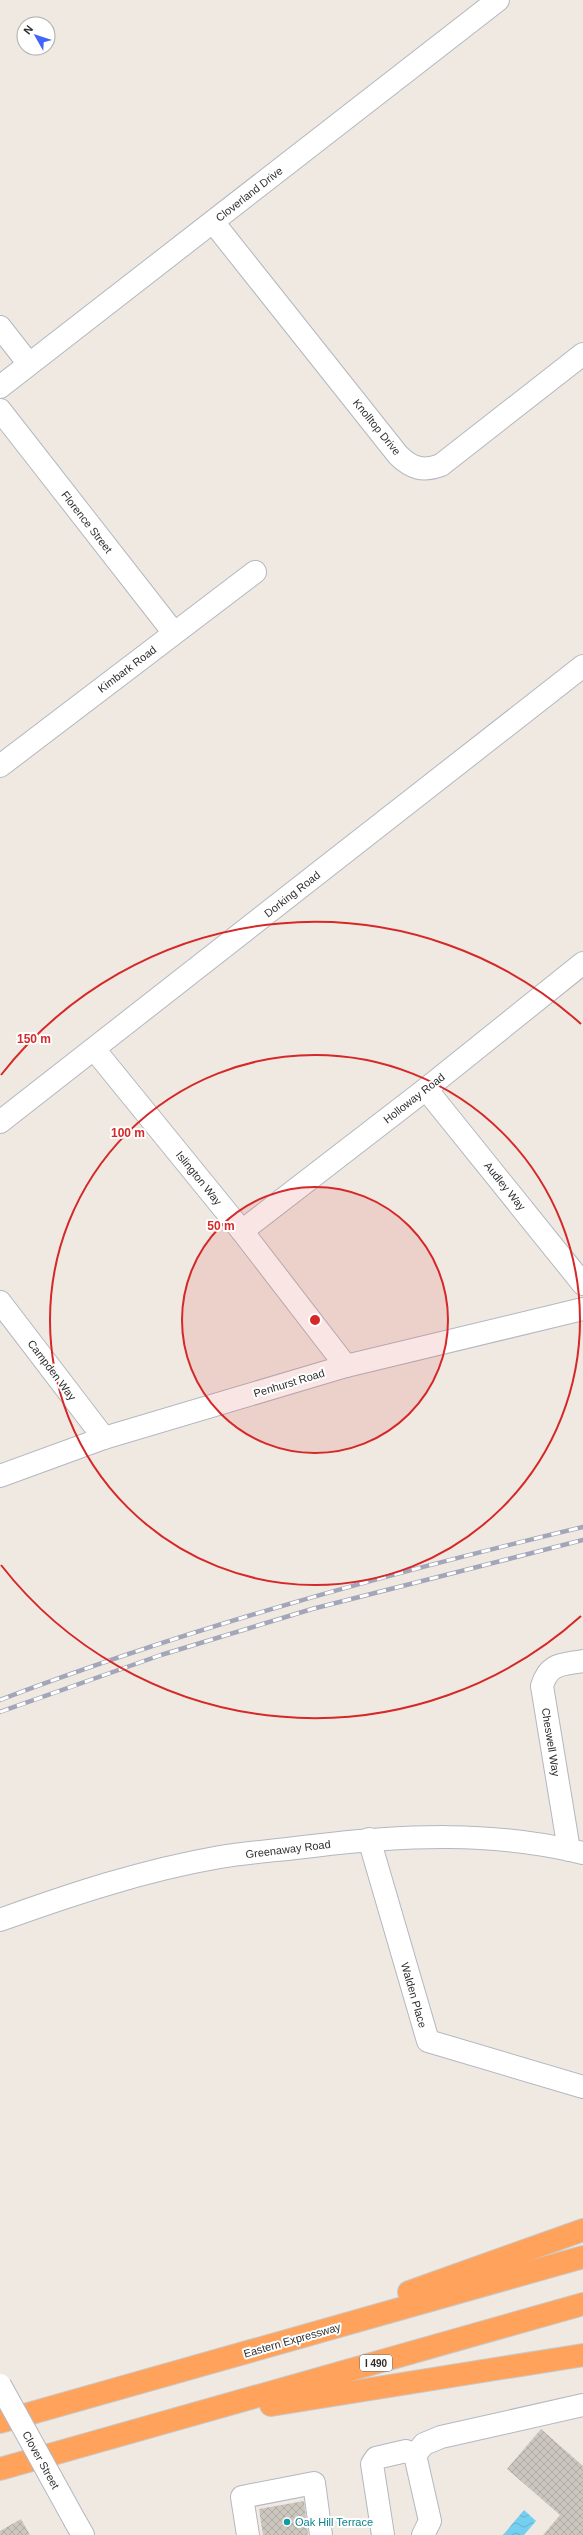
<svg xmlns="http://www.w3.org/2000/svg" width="583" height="2535" font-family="Helvetica,sans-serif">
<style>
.water{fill:url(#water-waves)}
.building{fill:url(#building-cross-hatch)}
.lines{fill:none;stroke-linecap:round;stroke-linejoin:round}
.minor-casing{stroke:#b4b7c1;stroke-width:24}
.highway-casing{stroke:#c9c9c9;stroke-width:24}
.minor{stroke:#fff;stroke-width:22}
.highway{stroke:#ffa35c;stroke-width:22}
.rail-casing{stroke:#a3a6b8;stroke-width:4.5}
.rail{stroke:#fff;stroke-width:3;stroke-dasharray:9;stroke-linecap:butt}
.minor-bridge-casing{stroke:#b4b7c1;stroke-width:24;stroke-linecap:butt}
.minor-bridge{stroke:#fff;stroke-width:22}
.ring{fill:none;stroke:#d62828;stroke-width:2}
.culture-dot{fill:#0f9aa8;stroke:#fff;stroke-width:1.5}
.labels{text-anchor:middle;stroke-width:4;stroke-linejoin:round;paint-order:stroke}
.shield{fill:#fff;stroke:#6d6d6d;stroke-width:1}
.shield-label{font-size:10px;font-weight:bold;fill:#2e2e2e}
.street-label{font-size:11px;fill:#2e2e2e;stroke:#fff}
.culture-label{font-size:11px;fill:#0d838f;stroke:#fff;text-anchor:start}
.centre{fill:#d62828;stroke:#fff;stroke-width:2}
.ring-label{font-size:12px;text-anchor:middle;font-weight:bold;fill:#d62828;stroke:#fff;stroke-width:4;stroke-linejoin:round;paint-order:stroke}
</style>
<defs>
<pattern id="water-waves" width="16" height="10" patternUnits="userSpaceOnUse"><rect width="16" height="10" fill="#75cff0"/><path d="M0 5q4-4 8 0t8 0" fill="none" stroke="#66b2ce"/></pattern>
<pattern id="building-cross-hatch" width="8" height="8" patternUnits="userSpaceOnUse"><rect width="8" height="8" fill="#cbc7bf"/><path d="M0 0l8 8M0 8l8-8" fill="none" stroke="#afaba4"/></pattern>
</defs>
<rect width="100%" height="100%" fill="#efe9e1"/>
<polygon class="water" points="524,2510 536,2521 524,2535 503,2535"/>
<g class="building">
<polygon points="541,2429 583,2466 583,2535 543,2535 560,2515 507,2469"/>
<polygon points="304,2501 308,2535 263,2535 259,2509"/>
<polygon points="21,2519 30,2535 0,2535 0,2531"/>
</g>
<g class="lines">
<defs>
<g id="minor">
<path d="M213,222L398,455C411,468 423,472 441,465L583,354"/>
<polyline points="0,327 29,364"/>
<polyline points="0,387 498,0"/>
<polyline points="0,410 174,633"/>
<polyline points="0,766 255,572"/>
<polyline points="94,1049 242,1231 346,1366"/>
<polyline points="426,1089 583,1284"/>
<polyline points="0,1122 583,666"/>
<polyline points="242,1231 426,1089 583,963"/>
<polyline points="0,1302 104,1438"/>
<polyline points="0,1476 104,1438 346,1366 583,1309"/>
<polyline points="369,1839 428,2041 583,2087"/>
<path d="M569,1850L542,1686C549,1663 561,1665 583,1661"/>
<path d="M0,1920C72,1894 145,1870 220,1857C251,1852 282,1850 313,1846C403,1835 494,1831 583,1853"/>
<polyline points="415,2455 424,2444 441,2437 583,2405"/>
<polyline points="75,2521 83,2535"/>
<polyline points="248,2535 242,2497 314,2483 321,2535"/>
<polyline points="383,2535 372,2464 376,2458 406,2451 415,2455 430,2521 423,2535"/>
</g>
<g id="highway">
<polyline points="409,2292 583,2230"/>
<polyline points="271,2405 583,2355"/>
<polyline points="0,2422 583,2257"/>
<polyline points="0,2469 583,2304"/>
</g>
</defs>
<use href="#minor" class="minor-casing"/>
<use href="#highway" class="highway-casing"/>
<use href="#minor" class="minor"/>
<use href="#highway" class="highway"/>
<defs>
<g id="rail">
<path d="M0,1700C189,1628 386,1574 583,1527"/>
<polyline points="0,1712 161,1655 312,1609 583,1540"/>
</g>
</defs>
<use href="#rail" class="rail-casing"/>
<use href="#rail" class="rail"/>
<defs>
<polyline id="minor-bridge" points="0,2385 75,2521"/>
</defs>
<use href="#minor-bridge" class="minor-bridge-casing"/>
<use href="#minor-bridge" class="minor-bridge"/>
</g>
<circle cx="315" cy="1320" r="133" fill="#d62828" fill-opacity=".12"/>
<g class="ring">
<circle cx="315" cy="1320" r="133"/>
<circle cx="315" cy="1320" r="265"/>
<path d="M581 1616A398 398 0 0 1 1 1565M1 1075A398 398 0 0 1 581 1024"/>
</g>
<circle class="culture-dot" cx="287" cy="2522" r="4"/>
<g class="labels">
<rect class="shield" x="360" y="2355" width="32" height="16" rx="3"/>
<g class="shield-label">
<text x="376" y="2367">I 490</text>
</g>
<g class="street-label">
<text transform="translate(249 194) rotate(-38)" y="4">Cloverland Drive</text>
<text transform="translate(377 427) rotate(51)" y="4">Knolltop Drive</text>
<text transform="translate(87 522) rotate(52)" y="4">Florence Street</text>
<text transform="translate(127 669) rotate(-37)" y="4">Kimbark Road</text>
<text transform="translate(292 894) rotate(-38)" y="4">Dorking Road</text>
<text transform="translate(414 1098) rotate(-38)" y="4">Holloway Road</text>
<text transform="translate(199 1178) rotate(51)" y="4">Islington Way</text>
<text transform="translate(505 1186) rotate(51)" y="4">Audley Way</text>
<text transform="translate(52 1370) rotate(53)" y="4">Campden Way</text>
<text transform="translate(289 1383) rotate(-17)" y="4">Penhurst Road</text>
<text transform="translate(551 1742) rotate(81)" y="4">Cheswell Way</text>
<text transform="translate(288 1849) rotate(-7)" y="4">Greenaway Road</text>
<text transform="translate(414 1995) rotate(74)" y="4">Walden Place</text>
<text transform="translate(292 2340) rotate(-16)" y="4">Eastern Expressway</text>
<text transform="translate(41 2460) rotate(61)" y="4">Clover Street</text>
</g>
<g class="culture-label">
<text x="295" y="2526">Oak Hill Terrace</text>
</g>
</g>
<circle cx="315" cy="1320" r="6" class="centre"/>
<g class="ring-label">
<text x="34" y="1043">150 m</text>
<text x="128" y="1137">100 m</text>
<text x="221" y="1230">50 m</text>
</g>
<g transform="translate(36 36) rotate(309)"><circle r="19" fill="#ffffff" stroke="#ababab"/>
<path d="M0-3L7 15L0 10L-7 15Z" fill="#4264fb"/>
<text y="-6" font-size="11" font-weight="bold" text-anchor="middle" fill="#2e2e2e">N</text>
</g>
</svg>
